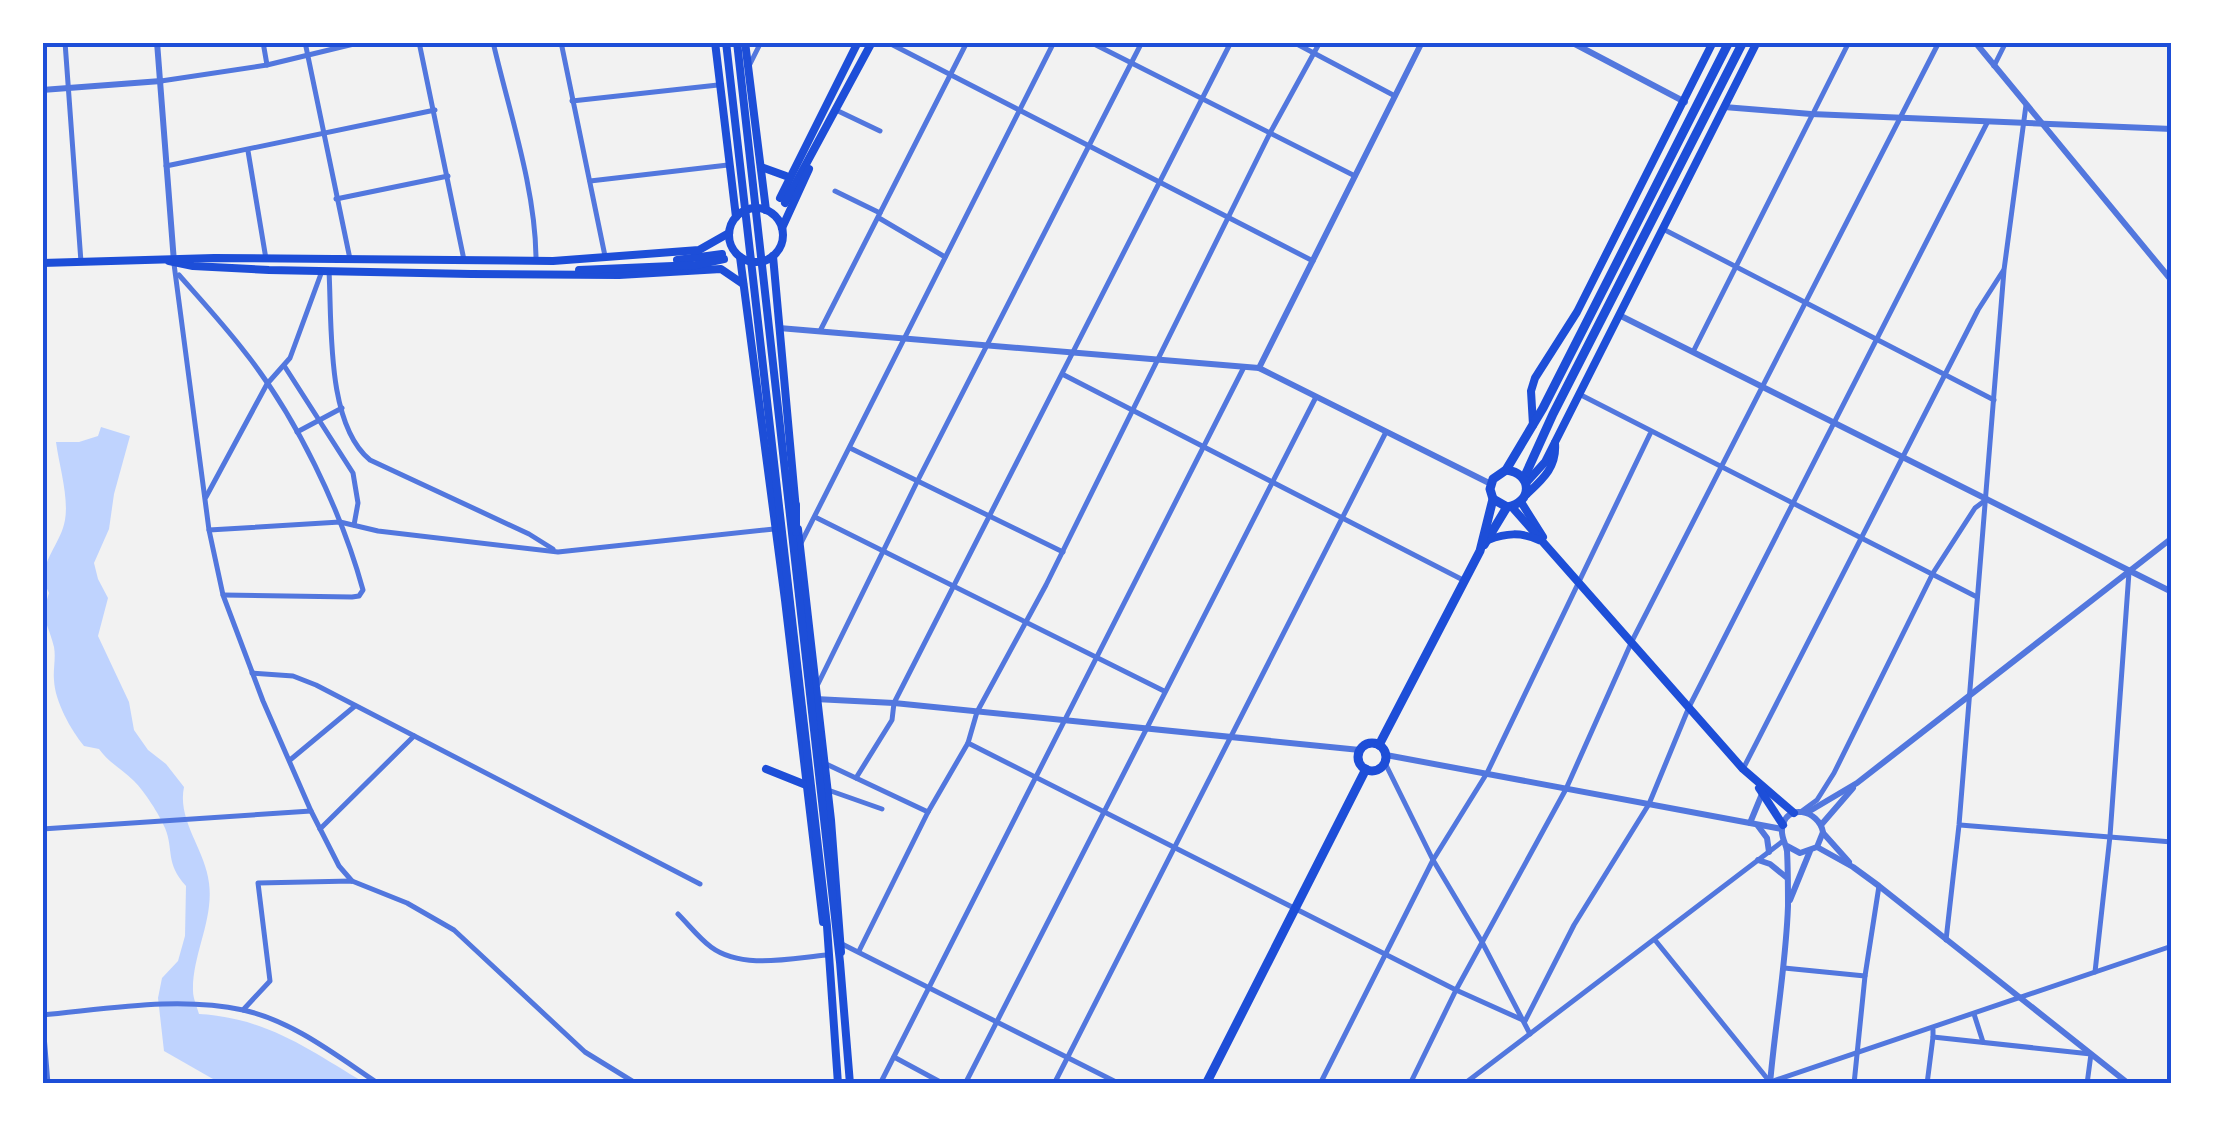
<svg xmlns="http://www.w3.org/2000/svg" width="2214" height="1126" font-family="'Golos Text',sans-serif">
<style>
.water{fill:#bfd3fe}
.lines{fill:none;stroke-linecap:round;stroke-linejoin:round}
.minor{stroke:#5277de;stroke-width:5}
.tertiary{stroke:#5277de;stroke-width:6}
.secondary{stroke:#1d4ed8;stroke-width:8}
.primary{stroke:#1d4ed8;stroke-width:8}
.trunk{stroke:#1d4ed8;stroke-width:9}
.neatline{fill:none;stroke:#1d4ed8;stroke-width:4}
</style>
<rect width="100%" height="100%" fill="#f2f2f2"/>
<path class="water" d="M101,427L130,436L114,494L109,529L94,563L98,579L108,598L98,636L129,702L134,730L148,750L166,764L184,787C177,821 205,849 209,883C214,920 192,955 193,991C193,998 197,1007 199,1014C267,1018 308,1049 365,1083H220L164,1051L158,998L162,978L178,961L185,936L186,886C165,863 174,850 165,828C159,814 145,792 134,781C122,769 109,763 99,749L84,746C71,730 55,702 54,680C53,670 56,658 54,647C48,622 40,621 49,593C34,565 60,548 65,520C69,497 59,465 56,442H79L98,436Z"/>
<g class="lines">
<g class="minor">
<polyline points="65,42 81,262"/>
<polyline points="263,42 267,65"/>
<polyline points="305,42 350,259"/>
<polyline points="419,42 464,260"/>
<path d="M493,42C509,111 536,190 536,260"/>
<polyline points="561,42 605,256"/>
<polyline points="887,42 1313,261"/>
<polyline points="1090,42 1355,176"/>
<polyline points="1293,42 1395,96"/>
<polyline points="1994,66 2006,42"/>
<polyline points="748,68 761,42"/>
<polyline points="161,81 267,65 362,42"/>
<polyline points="572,101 718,85"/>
<polyline points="836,110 880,131"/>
<polyline points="248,151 266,259"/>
<polyline points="166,166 435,110"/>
<polyline points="590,181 728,165"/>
<polyline points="835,191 880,213"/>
<polyline points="336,199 448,176"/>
<polyline points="879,218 945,257"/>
<polyline points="1663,229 1994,400"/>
<polyline points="174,264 209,530 223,595 263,701 311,811 339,866 352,881"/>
<path d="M329,271C332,324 326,424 370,460L529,534L553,549"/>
<path d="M179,275C201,300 224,325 244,351C296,416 341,510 363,590L359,596L352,597L223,595"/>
<polyline points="820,331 967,42"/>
<polyline points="1694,350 1849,42"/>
<polyline points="285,367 353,473 358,503 354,525"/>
<polyline points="1064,375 1465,581"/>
<polyline points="1579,394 1977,597"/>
<polyline points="297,432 342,408"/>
<polyline points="850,448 1063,552"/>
<polyline points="206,497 267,384 290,358 322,271"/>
<polyline points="815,517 1164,691"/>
<polyline points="209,530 340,522 378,531 558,552 774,529"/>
<polyline points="801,543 1054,42"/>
<polyline points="252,673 293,676 316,685 700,884"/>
<polyline points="818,684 918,480 1142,42"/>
<polyline points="968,743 1456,990 1525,1021 1574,925 1649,804 1689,707 1987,123"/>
<polyline points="290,760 355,706"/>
<polyline points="824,763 928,812"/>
<polyline points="1385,763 1433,860 1482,942 1530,1034"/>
<polyline points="1743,769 1978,310 2003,271"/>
<polyline points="856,778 892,720 894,703 1231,42"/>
<polyline points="828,790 882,809"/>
<polyline points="1802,811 1817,800 1834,773 1933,573 1975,508 1987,499"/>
<polyline points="1960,825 2172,842"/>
<polyline points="42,829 311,811"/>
<polyline points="320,829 414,736"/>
<path d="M678,914C689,925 699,938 711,947C742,970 792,958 827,955"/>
<polyline points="1655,940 1770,1082 2172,946"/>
<polyline points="1946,940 1959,825 2004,270 2026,105"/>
<polyline points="842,944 1120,1084"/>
<polyline points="859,951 928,812 968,743 977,712 1046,585 1270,133 1320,42"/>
<polyline points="1784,968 1865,976"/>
<polyline points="2095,972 2110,836 2129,572"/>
<polyline points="243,1010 270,981 258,883 352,881 407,903 454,930 585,1052 637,1084"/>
<polyline points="42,1011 48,1084"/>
<polyline points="1974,1014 1983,1042"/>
<path d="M42,1015C107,1009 178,996 243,1010C293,1021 337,1056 379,1084"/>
<polyline points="1933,1030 1933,1037 2091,1054 2087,1084"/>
<polyline points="894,1057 944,1084"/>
<polyline points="880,1084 1244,367"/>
<polyline points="965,1084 1316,397"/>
<polyline points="1054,1084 1386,432"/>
<polyline points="1320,1084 1433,860 1487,773 1650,434"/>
<polyline points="1410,1084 1456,990 1566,789 1632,641 1939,42"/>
<polyline points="1464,1084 1783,841"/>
<polyline points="1854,1084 1865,976 1879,886"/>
<polyline points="1927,1084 1933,1037"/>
</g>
<g class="tertiary">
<polyline points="157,42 174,262"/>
<polyline points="1571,42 1685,102"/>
<polyline points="1975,42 2172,281"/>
<polyline points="42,90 161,81"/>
<polyline points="1724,107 1811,114 2172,129"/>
<polyline points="1619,315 2172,592"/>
<polyline points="779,328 1259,368 1491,484"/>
<polyline points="1259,368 1422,42"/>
<polyline points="815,699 894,703 1360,750"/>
<polyline points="1386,755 1782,829"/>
<polyline points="1808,812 1857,783 2172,538"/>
<polyline points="1750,823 1762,794"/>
<polyline points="1821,825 1853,788"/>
<polyline points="1758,826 1767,838 1769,852"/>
<polyline points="1824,834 1849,862"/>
<polyline points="1817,847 1853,867 1879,886 2129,1084"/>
<polyline points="1758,860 1770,864 1786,877"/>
<polyline points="1790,900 1810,851"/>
<path d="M1770,1084C1775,1025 1786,965 1788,906C1788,888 1788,869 1787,851C1786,844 1781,837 1782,829C1785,802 1819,810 1823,832L1817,847L1800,853L1787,846"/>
</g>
<g class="secondary">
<polyline points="715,42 736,217"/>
<polyline points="745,42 766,210"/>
<polyline points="761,167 786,176"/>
<polyline points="780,198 858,42"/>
<polyline points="785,203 872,42"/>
<circle cx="756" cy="235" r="27"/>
<polyline points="782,228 809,169"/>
<polyline points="773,256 796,510"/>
<polyline points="740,257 785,600 823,922"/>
<polyline points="677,260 722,254"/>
<polyline points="169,261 193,266 269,270 471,274 619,275 721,269 743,284"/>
<polyline points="42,263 214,258 553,261 699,250 729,233"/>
<polyline points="579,270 696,265 724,259"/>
<polyline points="1533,425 1531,391 1535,378 1577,312 1713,42"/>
<polyline points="1526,483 1545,462 1757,42"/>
<path d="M1527,494C1543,479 1557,467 1555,443"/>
<polyline points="1521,502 1543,537"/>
<polyline points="1512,507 1743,769 1794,813"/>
<polyline points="798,529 831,820 841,952"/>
<path d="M1488,540C1506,533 1521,532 1539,540"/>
<polyline points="766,769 806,785"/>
<polyline points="1759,788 1783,825"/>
</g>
<g class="primary">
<polyline points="726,42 827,926 838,1084"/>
<polyline points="737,42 840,962 850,1084"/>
<polyline points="796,532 796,505"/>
</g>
<g class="trunk">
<polyline points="1524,478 1553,414 1743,42"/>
<path d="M1493,499L1507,507C1533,503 1533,473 1506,470"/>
<polyline points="1484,545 1507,507"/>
<circle cx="1372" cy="757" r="14"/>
<polyline points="1379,745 1480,551 1493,499 1490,489 1493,479 1506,470 1543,408 1729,42"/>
<polyline points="1206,1084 1366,769"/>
</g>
</g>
<rect width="2214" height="1126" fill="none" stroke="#ffffff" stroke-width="90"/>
<rect x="45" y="45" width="2124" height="1036" class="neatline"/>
</svg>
